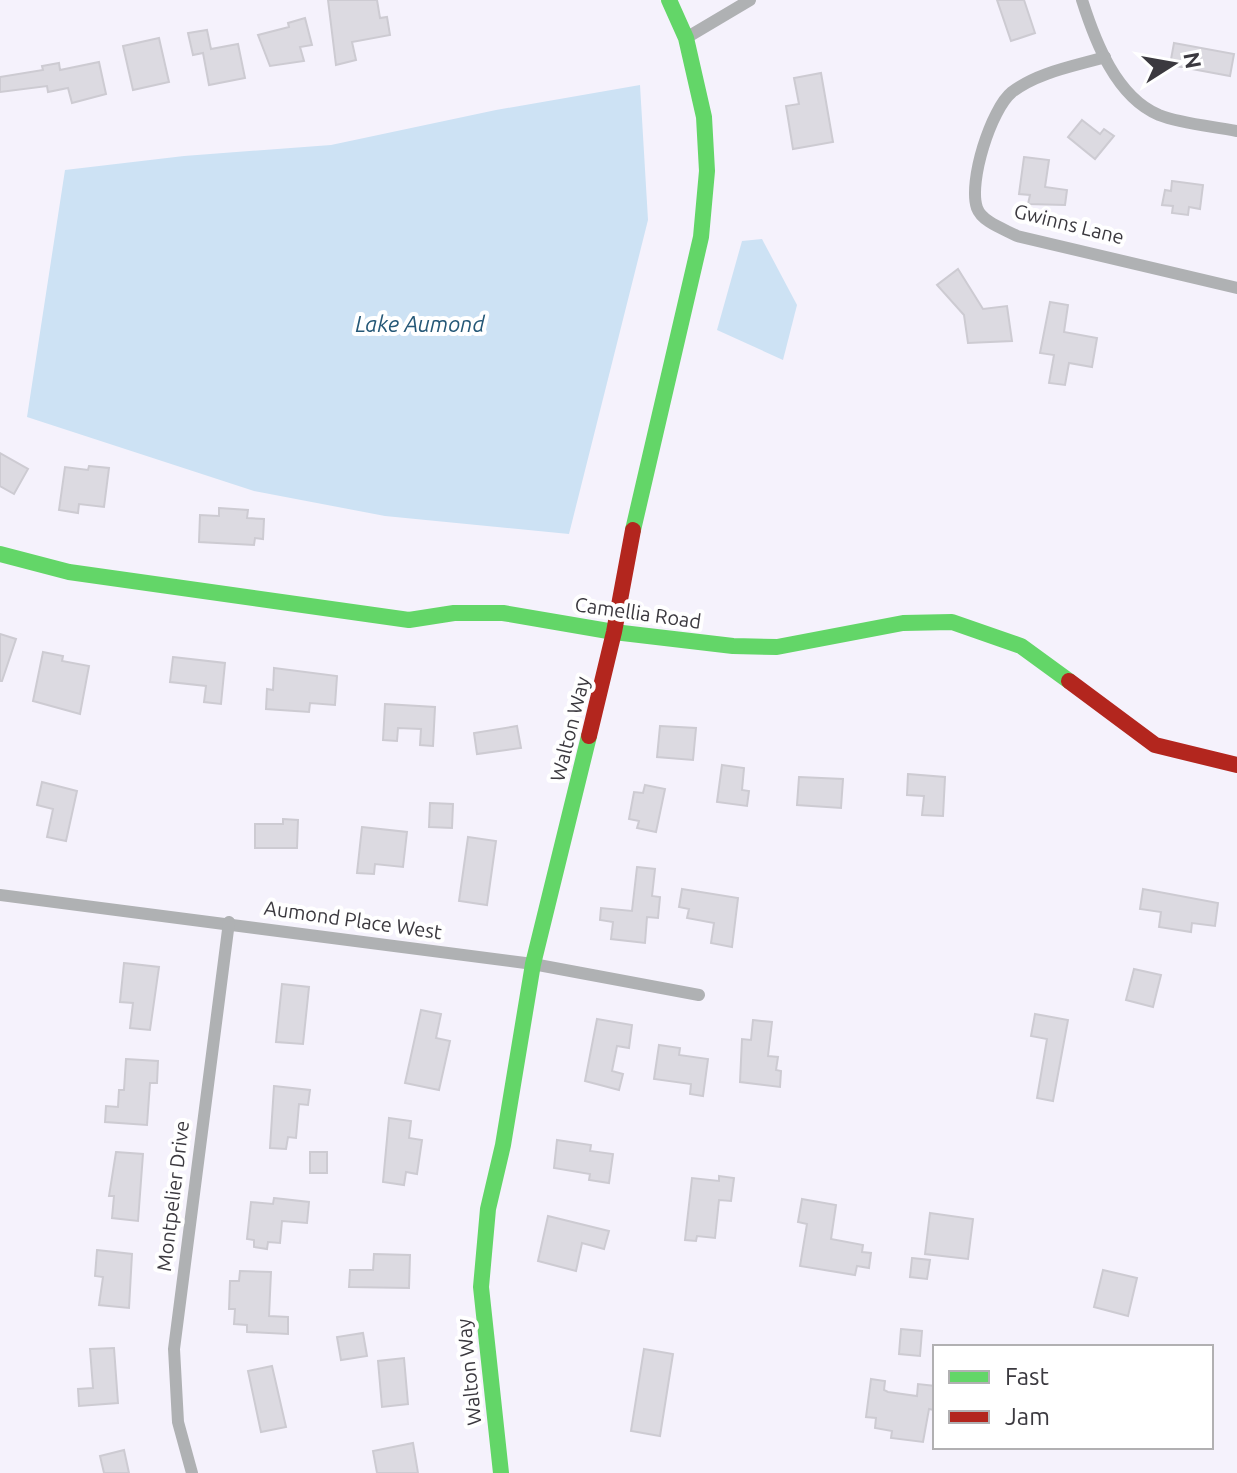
<svg xmlns="http://www.w3.org/2000/svg" width="1237" height="1473" font-family="Ubuntu,sans-serif">
<style>
.water{fill:#cde2f4}
.building{fill:#dcdae1;stroke:#cdcbd2;stroke-width:2}
.lines{fill:none;stroke-linecap:round;stroke-linejoin:round}
.street{stroke:#afb1b3;stroke-width:12}
.fast{stroke:#63d668;stroke-width:16}
.jam{stroke:#b3261e;stroke-width:16}
.labels{text-anchor:middle;stroke-width:8;stroke-linejoin:round;paint-order:stroke}
.street-label{font-size:20px;fill:#3b393f;stroke:#fff}
.water-label{font-size:22px;font-style:italic;fill:#255877;stroke:#fff}
</style>
<rect width="100%" height="100%" fill="#f5f2fc"/>
<g class="water">
<polygon points="640,85 648,220 569,534 385,516 254,491 27,417 65,170 184,156 331,145 496,110"/>
<polygon points="762,239 797,305 783,360 717,330 742,241"/>
</g>
<g class="building">
<polygon points="328,0 377,0 380,18 387,17 390,35 352,42 356,60 336,65"/>
<polygon points="997,0 1024,0 1035,33 1011,41"/>
<polygon points="305,18 312,45 300,47 304,61 270,66 258,35 289,27 288,23"/>
<polygon points="207,30 211,49 238,44 245,78 209,85 203,53 193,55 188,33"/>
<polygon points="159,38 169,82 133,90 123,46"/>
<polygon points="1174,43 1234,54 1230,76 1170,65"/>
<polygon points="99,62 106,94 72,103 68,88 48,92 47,86 0,92 0,77 43,70 42,66 59,63 60,70"/>
<polygon points="821,73 833,142 793,149 786,106 799,104 794,78"/>
<polygon points="1082,120 1100,134 1104,129 1114,136 1095,159 1068,137"/>
<polygon points="1024,157 1049,160 1045,187 1067,190 1065,205 1028,204 1030,195 1019,194"/>
<polygon points="1172,181 1203,185 1200,209 1189,207 1188,215 1172,213 1173,206 1162,205 1165,190 1171,191"/>
<polygon points="958,269 983,309 1007,306 1012,341 968,343 964,315 937,285"/>
<polygon points="1050,302 1068,305 1064,332 1097,338 1092,367 1069,363 1065,385 1049,383 1054,355 1040,353"/>
<polygon points="0,453 28,469 14,494 0,486"/>
<polygon points="89,466 109,468 104,507 79,504 78,513 59,510 65,467 88,470"/>
<polygon points="219,508 248,510 247,518 264,519 263,539 255,538 254,545 199,542 200,515 219,516"/>
<polygon points="0,634 16,639 2,681 0,681"/>
<polygon points="43,652 63,656 62,661 89,666 80,714 33,701"/>
<polygon points="173,657 225,663 221,704 204,702 206,686 170,682"/>
<polygon points="274,668 337,676 335,705 310,703 309,712 266,709 267,689 273,690"/>
<polygon points="385,704 435,707 433,746 420,745 421,729 398,728 397,741 383,740"/>
<polygon points="517,726 521,748 477,754 474,733"/>
<polygon points="660,726 696,728 693,760 657,757"/>
<polygon points="722,765 744,768 742,790 749,791 747,806 717,802"/>
<polygon points="908,774 945,777 943,816 922,815 924,796 907,795"/>
<polygon points="799,777 843,779 841,808 797,805"/>
<polygon points="42,782 77,791 66,841 47,837 53,809 37,805"/>
<polygon points="645,785 665,789 656,832 637,828 639,821 629,819 634,792 643,793"/>
<polygon points="430,803 453,804 452,828 429,827"/>
<polygon points="283,819 298,820 297,848 255,848 255,824 283,824"/>
<polygon points="362,827 407,832 403,867 375,864 374,874 357,873"/>
<polygon points="468,837 496,841 487,905 459,901"/>
<polygon points="637,867 655,869 652,896 660,897 658,918 647,917 645,943 611,939 613,922 600,920 601,908 632,911"/>
<polygon points="682,889 738,898 732,947 711,943 714,923 687,918 689,909 679,907"/>
<polygon points="1143,889 1218,903 1215,926 1192,923 1191,932 1159,927 1161,912 1140,909"/>
<polygon points="124,963 159,967 150,1030 130,1028 133,1003 120,1002"/>
<polygon points="1134,969 1161,975 1153,1007 1126,1000"/>
<polygon points="282,984 309,987 303,1044 276,1042"/>
<polygon points="421,1010 441,1014 436,1038 450,1041 439,1090 405,1083"/>
<polygon points="1035,1014 1068,1020 1053,1101 1037,1098 1047,1039 1031,1036"/>
<polygon points="597,1019 632,1025 629,1048 617,1046 612,1071 623,1074 619,1090 585,1081"/>
<polygon points="753,1020 772,1022 768,1056 778,1057 776,1070 781,1071 780,1087 740,1082 742,1039 751,1040"/>
<polygon points="659,1045 680,1048 679,1055 708,1059 703,1096 690,1094 691,1084 654,1079"/>
<polygon points="126,1059 158,1061 157,1083 150,1083 147,1125 105,1122 106,1106 118,1107 119,1090 124,1090"/>
<polygon points="274,1086 310,1090 308,1105 299,1104 296,1138 288,1137 286,1149 270,1148"/>
<polygon points="389,1118 411,1121 409,1138 422,1140 417,1174 406,1172 404,1185 383,1182"/>
<polygon points="557,1140 591,1145 590,1151 613,1154 609,1183 589,1180 590,1174 554,1168"/>
<polygon points="116,1152 143,1154 138,1221 112,1218 114,1196 109,1196"/>
<rect x="310" y="1152" width="17" height="21"/>
<polygon points="719,1176 734,1178 731,1201 719,1200 715,1238 697,1236 696,1241 685,1240 692,1178 719,1181"/>
<polygon points="274,1198 309,1202 307,1223 282,1221 280,1243 268,1242 267,1249 254,1247 254,1240 247,1239 251,1202 273,1204"/>
<polygon points="802,1199 836,1205 831,1239 863,1245 862,1252 871,1253 869,1268 857,1266 855,1275 800,1266 807,1224 798,1222"/>
<polygon points="930,1213 973,1219 968,1259 925,1254"/>
<polygon points="548,1216 609,1231 604,1249 582,1243 576,1271 538,1261"/>
<polygon points="97,1250 132,1254 129,1308 99,1305 103,1277 95,1276"/>
<polygon points="374,1254 410,1255 409,1288 349,1287 350,1270 373,1270"/>
<polygon points="912,1258 930,1260 927,1279 910,1277"/>
<polygon points="1103,1270 1137,1278 1128,1316 1094,1307"/>
<polygon points="240,1271 271,1272 269,1316 288,1317 288,1334 247,1332 247,1325 234,1324 235,1309 229,1309 230,1281 239,1281"/>
<polygon points="901,1329 922,1331 920,1356 899,1354"/>
<polygon points="363,1333 367,1356 341,1360 337,1337"/>
<polygon points="114,1348 118,1403 79,1406 78,1389 93,1388 90,1349"/>
<polygon points="644,1349 673,1354 660,1436 631,1431"/>
<polygon points="404,1358 408,1404 382,1407 378,1361"/>
<polygon points="272,1366 286,1427 261,1432 248,1371"/>
<polygon points="871,1379 885,1381 884,1390 888,1392 917,1396 918,1384 935,1386 934,1410 929,1409 923,1442 891,1438 892,1431 875,1428 876,1418 866,1417"/>
<polygon points="413,1443 418,1473 377,1473 373,1451"/>
<polygon points="124,1450 129,1473 104,1473 100,1456"/>
</g>
<g class="lines">
<g class="street">
<path d="M1082,0C1095,41 1116,97 1159,115C1182,124 1212,126 1237,131"/>
<polyline points="686,38 750,0"/>
<path d="M1105,57C1075,66 1038,72 1012,92C991,109 968,182 977,208C982,222 1004,229 1017,236L1237,288"/>
<polyline points="0,895 533,964 699,995"/>
<polyline points="192,1473 178,1422 174,1349 229,922"/>
</g>
<g class="fast">
<polyline points="633,530 701,237 707,171 704,117 686,38 669,0"/>
<polyline points="0,554 69,572 409,620 454,613 503,613 614,632 733,646 777,647 903,623 952,622 1021,646 1069,681"/>
<polyline points="501,1473 481,1287 488,1209 503,1145 533,964 589,736"/>
</g>
<g class="jam">
<polyline points="1069,681 1155,745 1237,765"/>
<polyline points="589,736 614,632 633,530"/>
</g>
</g>
<g class="labels">
<g class="street-label">
<text transform="translate(1069 224) rotate(14)" y="7">Gwinns Lane</text>
<text transform="translate(638 613) rotate(8)" y="7">Camellia Road</text>
<text transform="translate(570 729) rotate(-76)" y="7">Walton Way</text>
<text transform="translate(353 920) rotate(8)" y="7">Aumond Place West</text>
<text transform="translate(173 1196) rotate(-83)" y="7">Montpelier Drive</text>
<text transform="translate(469 1372) rotate(-96)" y="7">Walton Way</text>
</g>
<g class="water-label">
<text x="420" y="332">Lake Aumond</text>
</g>
</g>
<rect x="933" y="1345" width="280" height="104" fill="#ffffff" stroke="#b1b0b2" stroke-width="2"/>
<rect x="949" y="1371" width="40" height="12" fill="#63d668" stroke="#b1b0b2" stroke-width="2"/>
<text x="1005" y="1385" font-size="24" fill="#3b393f">Fast</text>
<rect x="949" y="1411" width="40" height="12" fill="#b3261e" stroke="#b1b0b2" stroke-width="2"/>
<text x="1005" y="1425" font-size="24" fill="#3b393f">Jam</text>
<g transform="translate(1173 64) rotate(79)" stroke="#ffffff" stroke-width="6" paint-order="stroke">
<path d="M0-6L14 30L0 20L-14 30Z" fill="#3b393f"/>
<text y="-12" font-size="22" font-weight="bold" text-anchor="middle" fill="#3b393f">N</text>
</g>
</svg>
